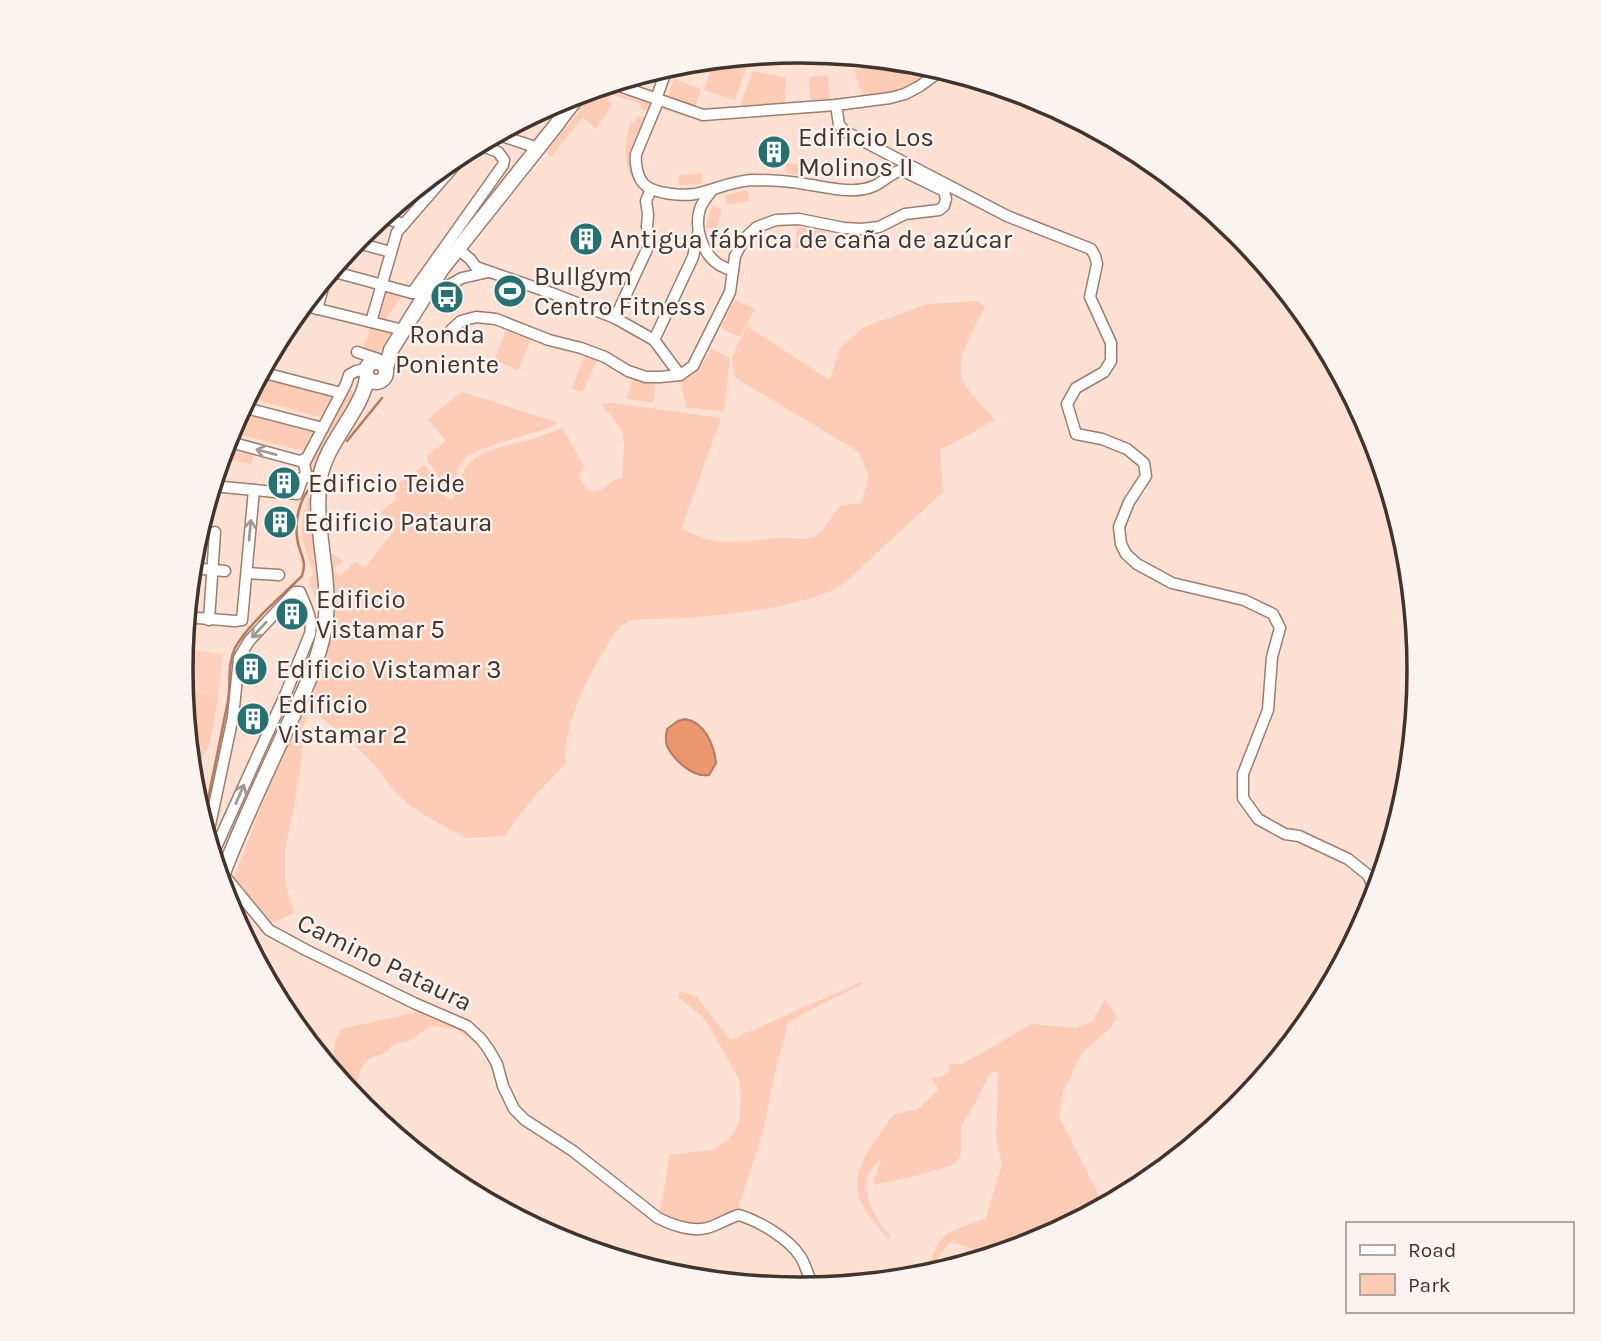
<svg xmlns="http://www.w3.org/2000/svg" width="1601" height="1341" font-family="Karla,sans-serif">
<style>
.built{fill:#fcd1bd}
.green{fill:#fcccb6}
.water{fill:#eb9871;stroke:#b87a5d;stroke-width:2}
.lines{fill:none;stroke-linecap:round;stroke-linejoin:round}
.stream{stroke:#b87a5d;stroke-width:2.5}
.minor-casing{stroke:#9d7d6e;stroke-width:13}
.major-casing{stroke:#9d7d6e;stroke-width:17}
.minor{stroke:#fff;stroke-width:10}
.major{stroke:#fff;stroke-width:14}
.oneway{stroke:#a09a96}
.labels{text-anchor:middle;stroke-width:5;stroke-linejoin:round;paint-order:stroke}
.poi-label{font-size:26px;fill:#41342d;stroke:#faf3f0;text-anchor:start}
.street-label{font-size:26px;fill:#41342d;stroke:#faf3f0}
.rim{fill:none;stroke:#41342d;stroke-width:3.5}
</style>
<rect width="100%" height="100%" fill="#fee1d3"/>
<polygon class="built" points="183,649 223,654 218,701 209,747 200,760 190,764 181,670"/>
<g class="green">
<polygon points="863,57 874,58 876,61 880,59 922,63 919,83 894,94 863,97 854,70 867,66"/>
<polygon points="715,59 719,59 746,68 735,100 704,90"/>
<polygon points="753,71 786,78 785,102 740,106"/>
<polygon points="827,75 830,99 810,100 809,77"/>
<polygon points="674,79 701,89 695,106 668,97"/>
<polygon points="597,88 648,102 649,106 647,111 640,108 641,104 614,95 611,95 608,100 613,104 596,129 583,117 551,157 546,152 579,112 578,110 590,90"/>
<path d="M638,115L645,118C636,136 623,155 633,175L631,177C623,161 625,138 631,121L635,123Z"/>
<polygon points="786,163 812,166 811,176 785,173"/>
<polygon points="701,173 702,184 679,185 679,175"/>
<polygon points="747,190 749,201 728,205 725,195"/>
<polygon points="712,206 722,209 716,230 706,227"/>
<polygon points="797,227 826,231 820,251 807,247 796,248"/>
<polygon points="386,289 404,294 384,321 377,320"/>
<polygon points="734,299 755,309 740,337 721,328"/>
<path d="M977,301L985,307C976,325 953,360 963,381C969,394 986,408 995,420L940,450L943,492L841,586C795,609 734,614 683,618C672,619 636,618 629,621C618,625 611,639 605,649C585,681 564,726 565,764L536,794L504,836L466,838L442,825L412,807L393,789L379,770L353,743L311,709L303,727L301,764L294,806L285,849V883L295,913L269,924L234,882V877L278,763L320,668L330,640V559L332,553L343,561L333,569L340,576L355,562L365,567L394,531L381,512L397,499L390,490L424,465L434,476L443,495L447,498L452,500C459,490 460,479 465,469C477,448 519,444 541,436C548,434 555,431 562,428L584,466L579,476L584,486L590,492L603,489L614,480L622,478L624,444L621,428L601,404L613,403L721,418L681,529L706,539L719,542H742L777,538L804,539L814,537L824,528L840,506L861,503L869,477L859,452L734,377L732,356L747,326L830,380L840,348L864,327L928,304Z"/>
<polygon points="371,327 393,331 382,349 375,353 363,347"/>
<polygon points="506,330 531,339 518,370 494,360"/>
<path d="M711,349L730,358L724,412L686,407L681,382C697,375 703,364 711,349Z"/>
<polygon points="585,355 597,360 583,392 572,389"/>
<polygon points="258,377 332,396 321,417 248,398"/>
<polygon points="633,379 656,384 653,403 626,399"/>
<polygon points="348,388 352,391 353,397 331,432 316,470 312,470 310,459"/>
<path d="M462,392L559,423C536,435 477,445 463,460C456,468 456,482 452,491L449,492L427,460L428,455L446,441L428,419Z"/>
<polygon points="245,413 314,430 304,451 239,434"/>
<polygon points="224,445 254,453 251,465 221,457"/>
<path d="M315,486L313,533L320,607L308,579L314,574C300,537 295,523 315,486Z"/>
<path d="M186,692L211,696V698L217,699C213,722 214,752 190,762L188,749L201,751L202,746L188,743L184,702Z"/>
<path d="M861,982L864,983L789,1021L775,1072L763,1132L738,1209C727,1216 703,1228 691,1226C680,1224 669,1218 659,1215L667,1175L669,1155L713,1150L728,1140L739,1124L741,1098L739,1079L710,1027L701,1015L678,997L680,991L697,997L730,1040Z"/>
<path d="M1105,999L1114,1011L1117,1018L1110,1028L1081,1054L1063,1092L1059,1117L1098,1194L1100,1210L1037,1243L981,1260L972,1248L951,1242C940,1251 937,1264 927,1273C940,1228 946,1234 986,1218L1002,1164L996,1138L998,1071L990,1073L972,1109L961,1126V1155L955,1164L915,1176L873,1185L881,1159C851,1183 873,1215 891,1237L888,1239C880,1229 871,1219 864,1208C843,1174 876,1141 894,1114L918,1109L939,1089L932,1079L948,1074L950,1064H962L1032,1024L1075,1028L1093,1021Z"/>
<path d="M422,1011L464,1028L486,1051L456,1029L430,1026L405,1043H397L390,1047L389,1051C383,1054 372,1056 367,1061C357,1071 355,1088 356,1101L332,1071L335,1042L341,1029Z"/>
</g>
<path class="water" d="M685,719C705,722 714,745 716,763L709,775C693,778 674,760 667,746C665,740 666,735 667,729L678,721Z"/>
<g class="lines">
<g class="stream">
<polyline points="347,441 382,398"/>
<path d="M203,824C211,783 220,742 228,701C231,683 227,665 235,648C247,625 283,595 302,576C307,560 301,557 298,543C294,525 298,502 310,488"/>
</g>
<defs>
<g id="minor">
<polyline points="611,83 703,115 836,105 890,98 905,94 920,86 943,69"/>
<polyline points="656,99 668,66"/>
<polyline points="836,105 839,125 846,132 1007,216 1091,249 1095,256 1097,264 1090,297 1111,343 1111,361 1104,372 1076,388 1067,404 1076,434 1102,439 1127,449 1144,463 1146,476 1129,502 1119,527 1121,544 1126,554 1137,564 1172,583 1244,600 1273,614 1280,628 1272,657 1268,710 1243,774 1243,798 1258,819 1285,834 1299,836 1348,859 1368,875 1377,895"/>
<polyline points="496,134 538,148"/>
<path d="M712,190C708,196 702,202 700,209C694,227 702,253 718,264C722,267 729,269 733,271"/>
<polyline points="409,194 425,199"/>
<polyline points="380,217 404,224"/>
<polyline points="354,242 391,252"/>
<polyline points="458,249 470,259 476,267 554,294 615,318 654,340 680,375"/>
<polyline points="331,271 412,293 435,293 462,278 488,272"/>
<polyline points="412,293 503,165 504,160 498,152 478,144"/>
<polyline points="302,305 403,330"/>
<polyline points="317,309 326,277"/>
<polyline points="615,318 649,245 650,239 647,227 648,214 646,201 651,189"/>
<polyline points="371,322 397,232 470,148"/>
<path d="M451,330L461,321L476,317L496,319L549,340L581,348L605,357L628,371L646,377H660L680,375L693,366L730,292L735,256L744,239L757,227L776,220L799,219L844,228L862,229L879,227L905,214L939,210L944,206L946,199L944,191L901,170C890,174 883,182 874,186C853,195 827,187 805,184C787,181 770,180 752,180C732,181 714,190 695,194C682,196 653,194 644,184C637,177 635,163 636,154L659,99"/>
<polyline points="654,340 693,257 698,233"/>
<polyline points="357,352 378,359"/>
<polyline points="261,372 341,393"/>
<polyline points="242,407 323,428"/>
<polyline points="226,441 300,461 307,458"/>
<polyline points="232,443 240,411"/>
<polyline points="307,477 304,464 307,458 346,384 349,375 356,371 366,369"/>
<polyline points="212,486 297,494 303,477 312,477"/>
<polyline points="191,568 225,571"/>
<polyline points="247,573 279,575"/>
<polyline points="186,617 235,621 242,620 254,490"/>
<polyline points="209,620 215,532"/>
<path d="M207,839L233,717L239,658L249,641L295,592H300C306,607 313,618 310,634L286,693L212,856"/>
<path d="M214,861L223,874L269,930L306,950L414,1003L467,1026L481,1039L489,1050L497,1064L503,1086L514,1109L525,1120L573,1151L658,1218C672,1225 691,1232 707,1228C718,1225 728,1218 739,1215C759,1221 788,1238 800,1256C805,1263 807,1273 811,1281L827,1288"/>
</g>
<g id="major">
<circle cx="376" cy="372" r="10"/>
<path d="M386,368L391,350L441,270L557,124C564,113 573,104 580,93"/>
<path d="M220,881C239,830 263,780 286,730C301,698 317,666 324,631C334,581 312,529 320,478C326,442 363,410 367,377"/>
</g>
</defs>
<use href="#minor" class="minor-casing"/>
<use href="#major" class="major-casing"/>
<use href="#minor" class="minor"/>
<use href="#major" class="major"/>
</g>
<defs><path id="oneway-shaft" d="M-6 0H5M1.5-3L5.5 0L1.5 3" fill="none" stroke-width="1.6" stroke-linecap="round" stroke-linejoin="round" transform="scale(1.75)"/></defs>
<g class="oneway">
<use href="#oneway-shaft" transform="translate(266 452) rotate(-165)"/>
<use href="#oneway-shaft" transform="translate(250 530) rotate(-85)"/>
<use href="#oneway-shaft" transform="translate(259 630) rotate(133)"/>
<use href="#oneway-shaft" transform="translate(240 794) rotate(-66)"/>
</g>
<defs>
<symbol id="building-disc" viewBox="-11 -11 22 22"><circle r="9.5" fill="#267172" stroke="#faf3f0"/><path d="M-4-6H4V6H1V3H-1V6H-4ZM-2.5-4.3h1.7v1.8h-1.7ZM.8-4.3h1.7v1.8H.8ZM-2.5-1h1.7V.8h-1.7ZM.8-1h1.7V.8H.8Z" fill="#fff"/></symbol>
<symbol id="stadium-disc" viewBox="-11 -11 22 22"><circle r="9.5" fill="#267172" stroke="#faf3f0"/><path d="M0-5a6.5 5 0 1 0 0 10a6.5 5 0 1 0 0-10ZM-3.5-1.8h7v3.6h-7Z" fill="#fff"/></symbol>
<symbol id="bus-disc" viewBox="-11 -11 22 22"><circle r="9.5" fill="#267172" stroke="#faf3f0"/><path d="M-5-6H5V4H4V6H2V4H-2V6H-4V4H-5ZM-3.5-4V0h7V-4ZM-3.5 1.2v1.5H-2V1.2ZM2 1.2v1.5H3.5V1.2Z" fill="#fff"/></symbol>
</defs>
<g fill-rule="evenodd">
<use href="#building-disc" x="755" y="133" width="38" height="38"/>
<use href="#building-disc" x="567" y="220" width="38" height="38"/>
<use href="#stadium-disc" x="491" y="272" width="38" height="38"/>
<use href="#bus-disc" x="428" y="278" width="38" height="38"/>
<use href="#building-disc" x="265" y="464" width="38" height="38"/>
<use href="#building-disc" x="261" y="503" width="38" height="38"/>
<use href="#building-disc" x="273" y="595" width="38" height="38"/>
<use href="#building-disc" x="232" y="650" width="38" height="38"/>
<use href="#building-disc" x="234" y="700" width="38" height="38"/>
</g>
<g class="labels">
<g class="poi-label">
<text x="798" y="146">Edificio Los<tspan x="798" dy="30">Molinos II</tspan></text>
<text x="610" y="248">Antigua fábrica de caña de azúcar</text>
<text x="534" y="285">Bullgym<tspan x="534" dy="30">Centro Fitness</tspan></text>
<text x="447" y="343" text-anchor="middle">Ronda<tspan x="447" dy="30">Poniente</tspan></text>
<text x="308" y="492">Edificio Teide</text>
<text x="304" y="531">Edificio Pataura</text>
<text x="316" y="608">Edificio<tspan x="316" dy="30">Vistamar 5</tspan></text>
<text x="276" y="678">Edificio Vistamar 3</text>
<text x="278" y="713">Edificio<tspan x="278" dy="30">Vistamar 2</tspan></text>
</g>
<g class="street-label">
<text transform="translate(385 962) rotate(26)" y="9">Camino Pataura</text>
</g>
</g>
<path d="M0 0H1601V1341H0ZM193 670a607 607 0 1 1 1214 0a607 607 0 1 1-1214 0Z" fill="#faf3f0" fill-rule="evenodd"/>
<path class="rim" d="M193 670a607 607 0 1 1 1214 0a607 607 0 1 1-1214 0Z"/>
<rect x="1346" y="1222" width="228" height="91" fill="#faf3f0" stroke="#b0a7a2" stroke-width="2"/>
<rect x="1360" y="1245" width="35" height="10" fill="#ffffff" stroke="#b0a7a2" stroke-width="2"/>
<text x="1408" y="1257" font-size="21" fill="#41342d">Road</text>
<rect x="1360" y="1274" width="35" height="21" fill="#fcccb6" stroke="#b0a7a2" stroke-width="2"/>
<text x="1408" y="1292" font-size="21" fill="#41342d">Park</text>
</svg>
